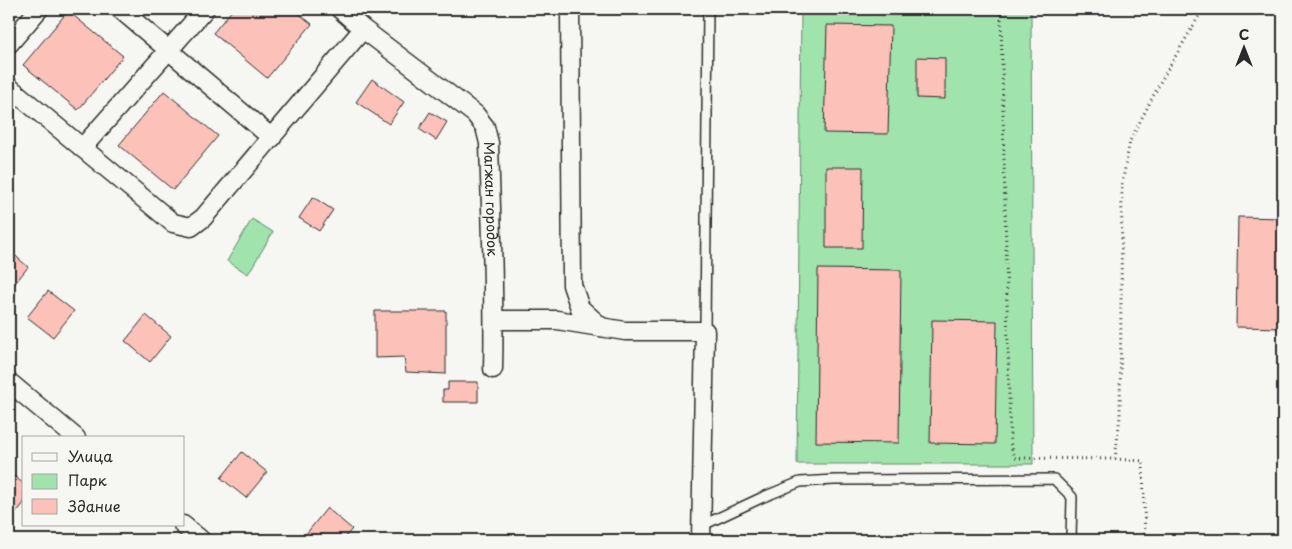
<svg xmlns="http://www.w3.org/2000/svg" width="1292" height="549" font-family="'Playpen Sans',sans-serif">
<style>
.green{fill:#a1e3ad;stroke:#66876c}
.building{fill:#fcc1b8;stroke:#2b2b2b}
.lines{fill:none;stroke-linecap:round;stroke-linejoin:round}
.service-casing{stroke:#2b2b2b;stroke-width:12}
.minor-casing{stroke:#2b2b2b;stroke-width:21}
.path{stroke:#2b2b2b;stroke-width:3;stroke-dasharray:1 4;stroke-linecap:butt}
.service{stroke:#f6f6f2;stroke-width:9}
.minor{stroke:#f6f6f2;stroke-width:18}
.labels{text-anchor:middle;stroke-width:4.5;stroke-linejoin:round;paint-order:stroke}
.street-label{font-size:14px;fill:#2b2b2b;stroke:#f6f6f2}
</style>
<rect width="100%" height="100%" fill="#f6f6f2"/>
<filter id="ink" filterUnits="userSpaceOnUse"><feTurbulence type="fractalNoise" baseFrequency=".02" numOctaves="2"/><feDisplacementMap in="SourceGraphic" scale="10" xChannelSelector="R" yChannelSelector="G"/><feConvolveMatrix kernelMatrix="1 2 1 2 8 2 1 2 1" color-interpolation-filters="sRGB"/></filter>
<g filter="url(#ink)">
<g class="green">
<polygon points="801,9 1031,9 1033,464 797,464"/>
<polygon points="252,219 273,232 248,274 227,261"/>
</g>
<g class="building">
<polygon points="233,9 293,9 312,24 267,78 213,33"/>
<polygon points="68,11 123,56 78,110 23,65"/>
<polygon points="827,25 891,26 888,134 824,133"/>
<polygon points="917,57 945,58 945,99 917,98"/>
<polygon points="372,79 404,102 389,124 356,102"/>
<polygon points="164,91 218,136 173,190 119,145"/>
<polygon points="430,112 447,122 436,140 419,129"/>
<polygon points="826,167 863,167 862,248 826,248"/>
<polygon points="313,197 333,210 319,231 299,218"/>
<polygon points="1238,217 1283,218 1283,328 1236,327"/>
<polygon points="9,250 28,267 9,291"/>
<polygon points="818,269 901,270 899,443 816,442"/>
<polygon points="48,291 74,311 53,337 27,317"/>
<polygon points="375,311 446,311 446,374 406,372 404,357 375,358"/>
<polygon points="146,315 171,336 150,362 125,341"/>
<polygon points="932,320 997,321 995,444 930,443"/>
<polygon points="448,382 478,382 478,402 443,402 443,390 448,390"/>
<polygon points="242,452 267,472 246,498 221,478"/>
<polygon points="9,472 24,484 24,503 12,518 9,515"/>
<polygon points="327,508 352,529 343,540 313,540 306,534"/>
</g>
<g class="lines">
<defs>
<g id="service">
<polyline points="705,331 708,9"/>
<polyline points="701,526 761,498 800,482 834,480 1054,479 1072,497 1071,540"/>
</g>
<g id="minor">
<polyline points="120,9 272,138"/>
<path id="s1" d="M340,9L363,29L475,114L485,127L489,143C491,219 495,294 493,369"/>
<polyline points="570,9 572,285 580,308 601,327"/>
<polyline points="9,44 39,9"/>
<polyline points="9,87 173,223 191,227 203,218 363,29"/>
<polyline points="82,148 205,9"/>
<polyline points="494,320 557,320 625,331 705,331 701,540"/>
<polyline points="9,382 76,438"/>
<polyline points="183,525 201,540"/>
</g>
</defs>
<use href="#service" class="service-casing"/>
<use href="#minor" class="minor-casing"/>
<g class="path">
<polyline points="1000,9 1001,15 1010,442 1015,458 1115,459 1120,417 1122,184 1130,141 1161,81 1203,9"/>
<polyline points="1115,459 1143,461 1145,540"/>
</g>
<use href="#service" class="service"/>
<use href="#minor" class="minor"/>
</g>
</g>
<g class="labels">
<g class="street-label">
<text dy="5" stroke="none"><textPath href="#s1" startOffset="260">Магжан городок</textPath></text>
</g>
</g>
<rect width="1292" height="549" fill="none" stroke="#f6f6f2" stroke-width="30"/>
<rect x="15" y="15" width="1262" height="519" fill="none" stroke="#2b2b2b" stroke-width="2" filter="url(#ink)"/>
<rect x="22" y="436" width="162" height="90" fill="#f6f6f2" stroke="#a5a5a2"/>
<rect x="32" y="453" width="25" height="8" fill="#f6f6f2" stroke="#a5a5a2"/>
<text x="68" y="462" font-size="15" fill="#2b2b2b">Улица</text>
<rect x="32" y="474" width="25" height="15" fill="#a1e3ad" stroke="#a5a5a2"/>
<text x="68" y="486" font-size="15" fill="#2b2b2b">Парк</text>
<rect x="32" y="499" width="25" height="15" fill="#fcc1b8" stroke="#a5a5a2"/>
<text x="68" y="512" font-size="15" fill="#2b2b2b">Здание</text>
<g transform="translate(1244 48)" stroke="#f6f6f2" stroke-width="4" paint-order="stroke">
<path d="M0-4L9 19L0 12L-9 19Z" fill="#2b2b2b"/>
<text y="-8" font-size="14" font-weight="bold" text-anchor="middle" fill="#2b2b2b">С</text>
</g>
</svg>
